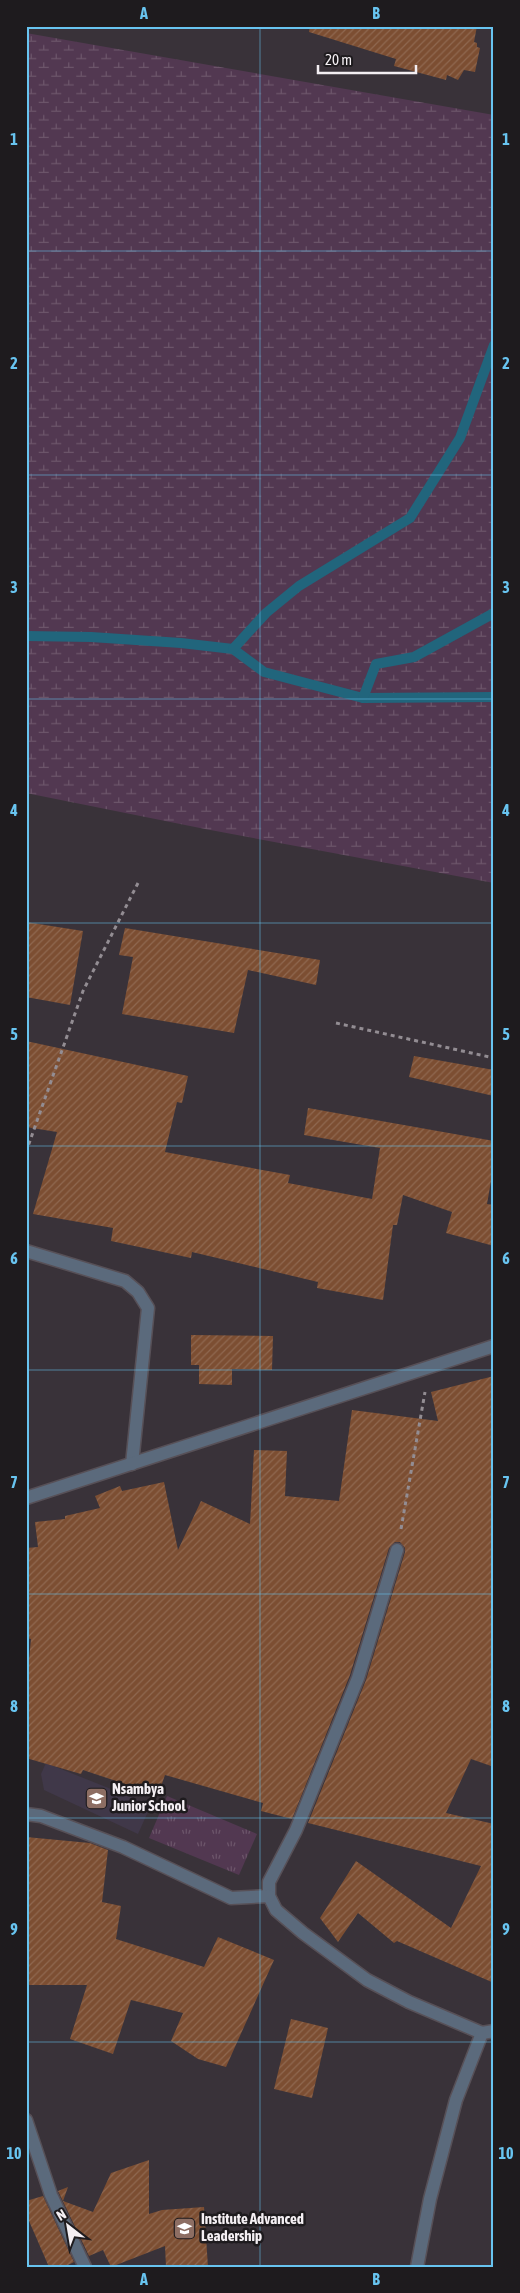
<svg xmlns="http://www.w3.org/2000/svg" width="520" height="2293" font-family="'Asap Condensed',sans-serif">
<style>
.education{fill:#403849}
.grass{fill:url(#grass-tufts)}
.wetland{fill:url(#wetland-marsh)}
.lines{fill:none;stroke-linecap:round;stroke-linejoin:round}
.stream{stroke:#21657c;stroke-width:10}
.building{fill:url(#building-hatch)}
.minor-casing{stroke:#575057;stroke-width:15}
.path{stroke:#938d93;stroke-width:3;stroke-dasharray:4 4;stroke-linecap:butt}
.minor{stroke:#5b6a7c;stroke-width:12}
.grid{fill:none;stroke:#68c4f0;stroke-width:1;stroke-opacity:0.55}
.labels{text-anchor:middle;stroke-width:5;stroke-linejoin:round;paint-order:stroke}
.poi-label{font-size:15px;font-weight:bold;fill:#f4eff3;stroke:#1e1b1e;text-anchor:start}
.neatline{fill:none;stroke:#68c4f0;stroke-width:2}
.grid-label{font-size:16px;text-anchor:middle;font-weight:bold;fill:#68c4f0}
</style>
<defs>
<pattern id="grass-tufts" width="24" height="20" patternUnits="userSpaceOnUse" patternTransform="scale(1.25)"><rect width="24" height="20" fill="#523851"/><path d="M3 7l-1-3M5 7V3M7 7l1-3M15 17l-1-3M17 17v-4M19 17l1-3" fill="none" stroke="#6c556a"/></pattern>
<pattern id="wetland-marsh" width="20" height="14" patternUnits="userSpaceOnUse" patternTransform="scale(1.25)"><rect width="20" height="14" fill="#523851"/><path d="M1 5h8M5 5V1M11 12h8M15 12V8" fill="none" stroke="#6c556a"/></pattern>
<pattern id="building-hatch" width="6" height="6" patternUnits="userSpaceOnUse" patternTransform="scale(1.25)"><rect width="6" height="6" fill="#7c4e32"/><path d="M-1 1l2-2M0 6l6-6M5 7l2-2" fill="none" stroke="#8f6850"/></pattern>
</defs>
<rect width="100%" height="100%" fill="#393239"/>
<polygon class="education" points="46,1763 151,1805 138,1834 44,1790 41,1774"/>
<polygon class="grass" points="167,1796 257,1834 239,1875 149,1838"/>
<polygon class="wetland" points="26,33 494,115 494,883 205,829 26,793"/>
<g class="lines">
<g class="stream">
<polyline points="26,636 91,637 181,643 233,649 264,672 363,698 494,697"/>
<polyline points="233,649 266,613 299,586 410,518 460,438 494,345"/>
<polyline points="363,698 376,664 414,657 494,613"/>
</g>
</g>
<g class="building">
<polygon points="310,26 477,26 474,42 477,43 477,47 480,48 475,72 464,70 458,80 447,75 446,80 394,66 396,59 309,32"/>
<polygon points="26,922 83,931 70,1005 26,997"/>
<polygon points="125,928 320,960 316,985 248,970 234,1033 122,1014 133,957 119,955"/>
<polygon points="26,1041 188,1076 182,1103 177,1102 165,1152 290,1175 288,1183 372,1199 380,1148 304,1135 308,1108 494,1141 494,1164 487,1204 494,1205 494,1246 446,1233 452,1212 403,1195 397,1225 393,1225 383,1300 317,1288 318,1282 192,1252 191,1258 111,1241 113,1228 33,1214 57,1132 26,1127"/>
<polygon points="414,1056 494,1070 494,1096 409,1077"/>
<polygon points="191,1335 273,1336 272,1370 232,1369 232,1385 199,1384 199,1365 191,1365"/>
<polygon points="494,1376 494,1767 471,1759 446,1813 494,1824 494,1983 397,1941 394,1943 358,1913 338,1942 320,1918 356,1861 451,1928 481,1866 308,1823 366,1680 405,1552 405,1548 400,1542 395,1542 389,1548 350,1675 292,1819 261,1811 263,1803 165,1775 158,1795 83,1770 81,1774 26,1758 26,1689 31,1639 26,1638 26,1548 38,1547 35,1522 65,1519 65,1516 100,1508 95,1496 120,1486 122,1491 164,1482 178,1550 201,1501 250,1524 254,1450 287,1451 285,1496 339,1501 352,1410 438,1421 431,1392"/>
<polygon points="26,1837 90,1843 108,1850 102,1902 121,1906 116,1939 204,1967 218,1937 274,1960 226,2067 198,2059 171,2041 183,2013 131,2000 113,2054 70,2039 87,1985 26,1985"/>
<polygon points="291,2019 328,2028 312,2098 274,2089"/>
<polygon points="149,2160 149,2214 162,2210 204,2207 208,2267 166,2267 165,2246 111,2267 103,2250 89,2256 58,2191 68,2187 63,2201 93,2212 111,2173"/>
<polygon points="43,2196 74,2262 64,2267 49,2267 26,2214 26,2201"/>
</g>
<g class="lines">
<defs>
<g id="minor">
<polyline points="26,1251 125,1281 138,1292 148,1308 132,1464"/>
<polyline points="26,1498 494,1346"/>
<polyline points="397,1550 358,1678 296,1830 269,1882 269,1896 276,1910 303,1933 367,1980 409,2002 482,2033"/>
<polyline points="26,1814 41,1816 123,1847 231,1898 269,1896"/>
<polyline points="26,2120 51,2195 85,2267"/>
<polyline points="417,2267 430,2199 456,2100 482,2033 494,2031"/>
</g>
</defs>
<use href="#minor" class="minor-casing"/>
<g class="path">
<polyline points="336,1023 494,1058"/>
<polyline points="26,1152 83,991 138,883"/>
<polyline points="401,1529 425,1392"/>
</g>
<use href="#minor" class="minor"/>
</g>
<path class="grid" d="M260,26V2267M26,251H494M26,475H494M26,699H494M26,923H494M26,1146H494M26,1370H494M26,1594H494M26,1818H494M26,2042H494"/>
<defs>
<symbol id="school-square" viewBox="-11 -11 22 22"><rect x="-9" y="-9" width="18" height="18" rx="4" fill="#8d6e63" stroke="#1e1b1e"/><path d="M0-5L7-2L0 1L-7-2ZM-4 1L0 2.5L4 1V4Q0 6-4 4Z" fill="#fff"/></symbol>
<symbol id="university-square" viewBox="-11 -11 22 22"><rect x="-9" y="-9" width="18" height="18" rx="4" fill="#8d6e63" stroke="#1e1b1e"/><path d="M0-5L7-2L0 1L-7-2ZM-4 1L0 2.5L4 1V4Q0 6-4 4Z" fill="#fff"/></symbol>
</defs>
<g fill-rule="evenodd">
<use href="#school-square" x="84" y="1786" width="25" height="25"/>
<use href="#university-square" x="172" y="2216" width="25" height="25"/>
</g>
<g class="labels">
<g class="poi-label">
<text x="112" y="1794">Nsambya<tspan x="112" dy="17">Junior School</tspan></text>
<text x="201" y="2224">Institute Advanced<tspan x="201" dy="17">Leadership</tspan></text>
</g>
</g>
<rect width="520" height="2293" fill="none" stroke="#1e1b1e" stroke-width="55"/>
<g transform="translate(68 2226) rotate(329)" stroke="#1e1b1e" stroke-width="4" paint-order="stroke">
<path d="M0-4L9 19L0 12L-9 19Z" fill="#f4eff3"/>
<text y="-8" font-size="14" font-weight="bold" text-anchor="middle" fill="#f4eff3">N</text>
</g>
<path d="M318 65v8h98v-8" fill="none" stroke="#f4eff3" stroke-width="2.5"/>
<text x="325" y="65" font-size="15" fill="#f4eff3" stroke="#1e1b1e" stroke-width="4" paint-order="stroke">20 m</text>
<rect x="28" y="28" width="464" height="2238" class="neatline"/>
<g class="grid-label">
<text x="144" y="19">A</text>
<text x="376" y="19">B</text>
<text x="14" y="145">1</text>
<text x="506" y="145">1</text>
<text x="14" y="369">2</text>
<text x="506" y="369">2</text>
<text x="14" y="593">3</text>
<text x="506" y="593">3</text>
<text x="14" y="816">4</text>
<text x="506" y="816">4</text>
<text x="14" y="1040">5</text>
<text x="506" y="1040">5</text>
<text x="14" y="1264">6</text>
<text x="506" y="1264">6</text>
<text x="14" y="1488">7</text>
<text x="506" y="1488">7</text>
<text x="14" y="1712">8</text>
<text x="506" y="1712">8</text>
<text x="14" y="1935">9</text>
<text x="506" y="1935">9</text>
<text x="14" y="2159">10</text>
<text x="506" y="2159">10</text>
<text x="144" y="2285">A</text>
<text x="376" y="2285">B</text>
</g>
</svg>
